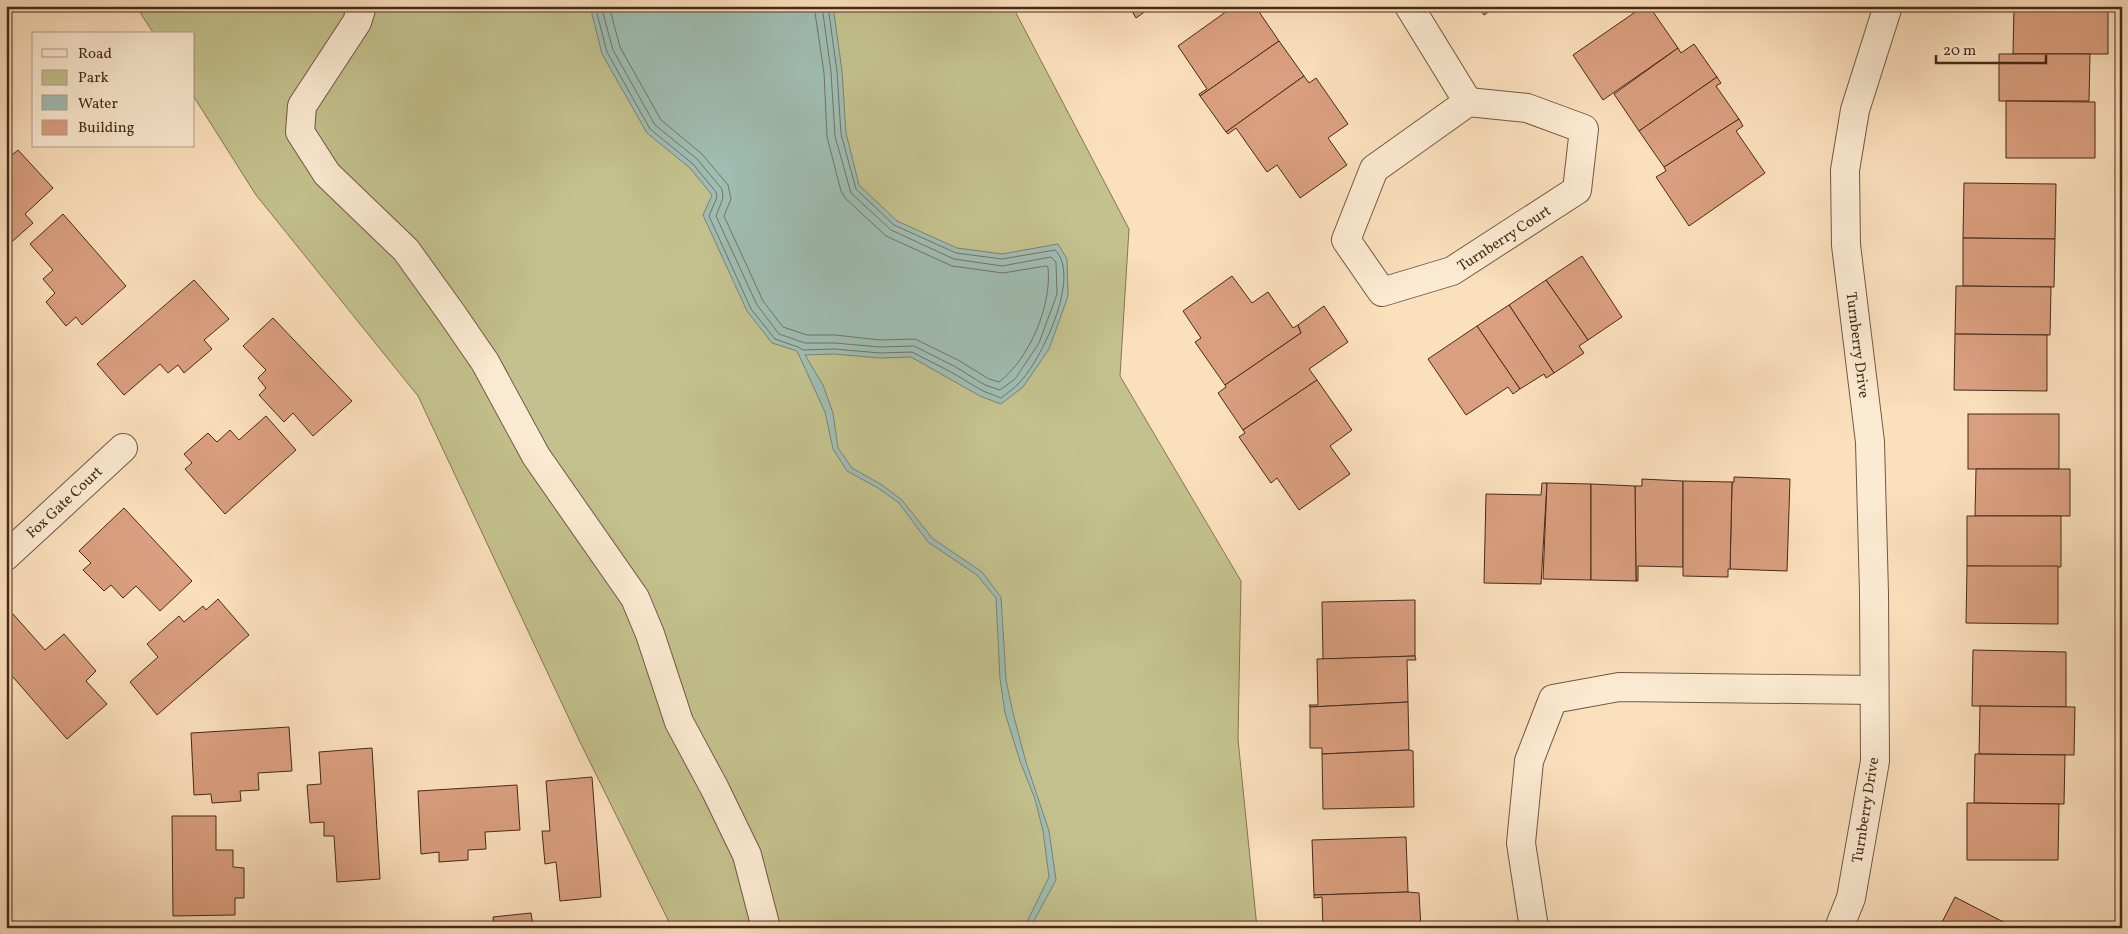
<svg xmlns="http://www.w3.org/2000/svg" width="2128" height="934" font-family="Vollkorn,serif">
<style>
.green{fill:#c3c18d;stroke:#857553}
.water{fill:#9fbdb3;stroke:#7c8275}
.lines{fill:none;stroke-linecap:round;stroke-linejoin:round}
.shore{stroke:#737366;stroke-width:1}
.building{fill:#da9f7f;stroke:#472919}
.minor-casing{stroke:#745742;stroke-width:30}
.minor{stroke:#fcebd3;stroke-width:28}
.labels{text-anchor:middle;stroke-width:4;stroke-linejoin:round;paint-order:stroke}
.street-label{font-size:15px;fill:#472919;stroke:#fcebd3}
</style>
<rect width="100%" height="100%" fill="#fbe0bc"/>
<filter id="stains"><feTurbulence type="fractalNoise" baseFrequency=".004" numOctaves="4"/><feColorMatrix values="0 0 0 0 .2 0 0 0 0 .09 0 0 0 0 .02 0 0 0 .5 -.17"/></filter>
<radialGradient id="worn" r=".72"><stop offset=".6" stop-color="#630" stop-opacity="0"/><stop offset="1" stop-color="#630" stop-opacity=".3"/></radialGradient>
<polygon class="green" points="139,6 1015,6 1016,13 1129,229 1120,376 1241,581 1238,739 1257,928 672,928 580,742 418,396 256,195 194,97 194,34 154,34 141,14"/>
<polygon class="water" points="590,6 833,6 842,71 846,133 859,185 897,221 957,248 1002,254 1058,244 1067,259 1068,296 1049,349 1023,387 1001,404 980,396 911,357 880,358 834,354 805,355 823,385 833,413 838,448 852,468 882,485 902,500 932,538 982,572 1001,597 1006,680 1013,713 1026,762 1049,831 1056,880 1030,928 1024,928 1049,877 1043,831 1035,799 1020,761 1005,713 1000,679 996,598 977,575 928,542 899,503 878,488 847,471 833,449 825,412 797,351 772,343 747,311 703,215 712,195 690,168 647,133 602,54"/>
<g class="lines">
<g class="shore">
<path d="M595,6L607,52L650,129L693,164L716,192L717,197L709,216L751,309L775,339L798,347L803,350L834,349L880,353L912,352L951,372L983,391L1001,398C1007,393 1014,389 1019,383C1041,361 1082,276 1055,250L1002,259L956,253L894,225L856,189L841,134L837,72L828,6"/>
<polyline points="601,6 613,50 655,125 697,159 722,189 723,198 716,216 757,305 779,334 805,343 835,343 880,347 914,346 954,366 985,385 1000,390 1015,379 1039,343 1057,294 1056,262 1051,257 1002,266 954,259 891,230 851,193 835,136 831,72 822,6"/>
<path d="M609,6L620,47L661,120L702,154L728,185L731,199L724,216L763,301L783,327L807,335H835L880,340L915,339L958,360L989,379L999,382C1030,358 1052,305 1048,267L1046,266L1003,273L952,266L886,236L846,199L841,191L827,137L824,73L814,6"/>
</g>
</g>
<g class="building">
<polygon points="1129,6 1153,6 1136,18"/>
<polygon points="1234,6 1255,6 1279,41 1200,96 1199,94 1207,89 1178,46"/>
<polygon points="1478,6 1497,6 1484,15"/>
<polygon points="1644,6 1649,6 1678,48 1603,100 1573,55"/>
<polygon points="2014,6 2108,6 2108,54 2013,54"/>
<polygon points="1279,41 1304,76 1226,132 1200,96"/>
<polygon points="1694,44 1717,77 1639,131 1614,94 1678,48 1681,53"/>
<polygon points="1999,54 2090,54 2089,101 1999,101"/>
<polygon points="1304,76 1309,83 1316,78 1348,124 1328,138 1347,165 1300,198 1277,165 1267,172 1236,128 1228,134 1226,132"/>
<polygon points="1717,77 1721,83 1716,86 1739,119 1664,167 1639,131"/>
<polygon points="2006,101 2095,102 2095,158 2006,158"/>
<polygon points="1739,119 1743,126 1736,131 1765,173 1689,226 1656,177 1666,171 1664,167"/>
<polygon points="18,150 53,188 25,214 33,223 6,247 6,160"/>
<polygon points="1964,183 2056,184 2055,239 1963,238"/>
<polygon points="63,214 126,286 82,325 76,317 66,326 46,302 55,293 43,279 53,270 30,244"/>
<polygon points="1963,238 2055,239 2054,287 1963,286"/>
<polygon points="1582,256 1622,317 1588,340 1546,280"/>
<polygon points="1232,276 1252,303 1268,292 1293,328 1298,325 1301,333 1225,385 1195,342 1201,338 1183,311"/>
<polygon points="194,280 229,319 204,340 212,349 184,373 178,365 168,373 160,364 124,395 97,364"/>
<polygon points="1546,280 1588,340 1579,346 1584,353 1554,373 1509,305"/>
<polygon points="1956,286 2051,287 2050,335 1955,334"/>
<polygon points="1509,305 1554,373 1546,378 1544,374 1520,389 1477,326"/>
<polygon points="1324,306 1348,342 1309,369 1317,380 1243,430 1218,393 1226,387 1225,385 1301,333 1298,325"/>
<polygon points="273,318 352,401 313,436 293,413 284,422 259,395 266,388 258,378 266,370 243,346"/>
<polygon points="1477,326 1520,389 1513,394 1508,387 1466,415 1428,359"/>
<polygon points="1955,334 2047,335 2047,391 1954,390"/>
<polygon points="1317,380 1352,430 1330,446 1350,474 1299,510 1277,478 1271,483 1239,437 1245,433 1243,430"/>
<rect x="1968" y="414" width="91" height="55"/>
<polygon points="266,416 296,450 225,514 185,469 192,463 184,454 208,433 217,442 230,430 239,440"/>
<polygon points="1976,469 2070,469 2070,516 1975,516"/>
<polygon points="1734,477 1790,479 1787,571 1730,569 1732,482 1734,482"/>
<polygon points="1642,479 1683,481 1683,567 1638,566 1638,581 1636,581 1635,486 1642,486"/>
<polygon points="1683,481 1732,482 1730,569 1728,569 1728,577 1683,576"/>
<polygon points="1542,483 1547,483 1541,584 1484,583 1486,494 1541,495"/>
<polygon points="1547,483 1591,484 1591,580 1543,579"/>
<polygon points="1591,484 1635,486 1636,581 1591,580"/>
<polygon points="124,508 192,581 160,611 136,586 123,598 111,585 104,591 83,570 91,563 79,551"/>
<polygon points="1967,516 2061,516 2061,567 1967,566"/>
<polygon points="1967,566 2058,566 2058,624 1966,623"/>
<polygon points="218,599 249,635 157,715 130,682 158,657 147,644 179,616 184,622 203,606 206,610"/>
<polygon points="1415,600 1415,656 1323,659 1322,602"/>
<polygon points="13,614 45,650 64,634 96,671 86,681 107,704 67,739 6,669 6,620"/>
<polygon points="1973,650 2066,652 2066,707 1972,706"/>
<polygon points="1415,656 1416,660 1407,660 1408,702 1310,707 1309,705 1318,705 1317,659"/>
<polygon points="1408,702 1409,750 1322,754 1322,748 1310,748 1310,707"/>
<polygon points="1980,706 2075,707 2074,755 1979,754"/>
<polygon points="289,727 292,771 258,773 259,790 240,791 241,801 212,803 211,794 194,795 191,733"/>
<polygon points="372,748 380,879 337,882 334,836 324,836 324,822 310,823 307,785 321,784 319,752"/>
<polygon points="1409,750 1413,751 1414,807 1323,809 1322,754"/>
<polygon points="1975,754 2065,755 2064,804 1974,803"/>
<polygon points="592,777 601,897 560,901 556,862 545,864 542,831 550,831 546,781"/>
<polygon points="517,785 520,830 485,832 486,849 468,850 468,860 439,862 439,852 421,854 418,791"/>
<polygon points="1967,803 2059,804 2058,860 1967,860"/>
<polygon points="172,816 216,816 216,850 233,850 233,867 244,868 244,898 235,898 235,915 173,916"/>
<polygon points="1406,837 1408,892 1314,895 1312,840"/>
<polygon points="1408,892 1419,893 1421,928 1323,928 1322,897 1314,898 1314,895"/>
<polygon points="1955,897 2015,928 1939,928"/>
<polygon points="531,913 533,926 564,923 565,928 494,928 493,917"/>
</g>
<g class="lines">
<defs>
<g id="minor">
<polyline points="362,6 357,22 302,106 300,132 327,174 406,250 452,314 485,362 536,456 635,598 650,634 679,722 715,789 747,855 766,928"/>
<polyline points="1409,6 1468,102"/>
<polygon points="1468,102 1527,108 1584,129 1577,190 1452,271 1382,292 1346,240 1374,169"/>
<polyline points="6,556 123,448"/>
<polyline points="1534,928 1521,843 1529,761 1553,699 1619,687 1874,690"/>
<polyline points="1839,928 1851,898 1875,761 1874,593 1870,442 1846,245 1845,170 1855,110 1888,6"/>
</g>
</defs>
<use href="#minor" class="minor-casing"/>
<use href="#minor" class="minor"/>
</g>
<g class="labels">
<g class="street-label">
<text transform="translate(1504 238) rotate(-33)" y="5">Turnberry Court</text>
<text transform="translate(1858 345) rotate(83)" y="5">Turnberry Drive</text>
<text transform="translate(64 502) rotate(-43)" y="5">Fox Gate Court</text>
<text transform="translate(1865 810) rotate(-81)" y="5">Turnberry Drive</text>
</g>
</g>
<rect width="2128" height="934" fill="none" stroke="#fbe0bc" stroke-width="25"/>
<rect x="8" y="8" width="2113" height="919" fill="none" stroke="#472919" stroke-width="2.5"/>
<rect x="12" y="12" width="2103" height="909" fill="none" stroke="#472919"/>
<rect x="32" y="32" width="162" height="115" fill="#fcebd3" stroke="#b49d89"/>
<rect x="42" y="49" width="25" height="8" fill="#fcebd3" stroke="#b49d89"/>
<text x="78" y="58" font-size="15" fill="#472919">Road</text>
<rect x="42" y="70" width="25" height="15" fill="#c3c18d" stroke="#b49d89"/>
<text x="78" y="82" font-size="15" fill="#472919">Park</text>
<rect x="42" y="95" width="25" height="15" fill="#9fbdb3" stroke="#b49d89"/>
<text x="78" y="108" font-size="15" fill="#472919">Water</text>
<rect x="42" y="120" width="25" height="15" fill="#da9f7f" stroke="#b49d89"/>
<text x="78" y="132" font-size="15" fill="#472919">Building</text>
<path d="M1936 55v8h110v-8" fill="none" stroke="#472919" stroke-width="2.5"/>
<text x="1943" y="55" font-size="15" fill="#472919" stroke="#fcebd3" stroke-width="4" paint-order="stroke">20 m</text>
<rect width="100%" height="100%" filter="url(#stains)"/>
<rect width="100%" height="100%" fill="url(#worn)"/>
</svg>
